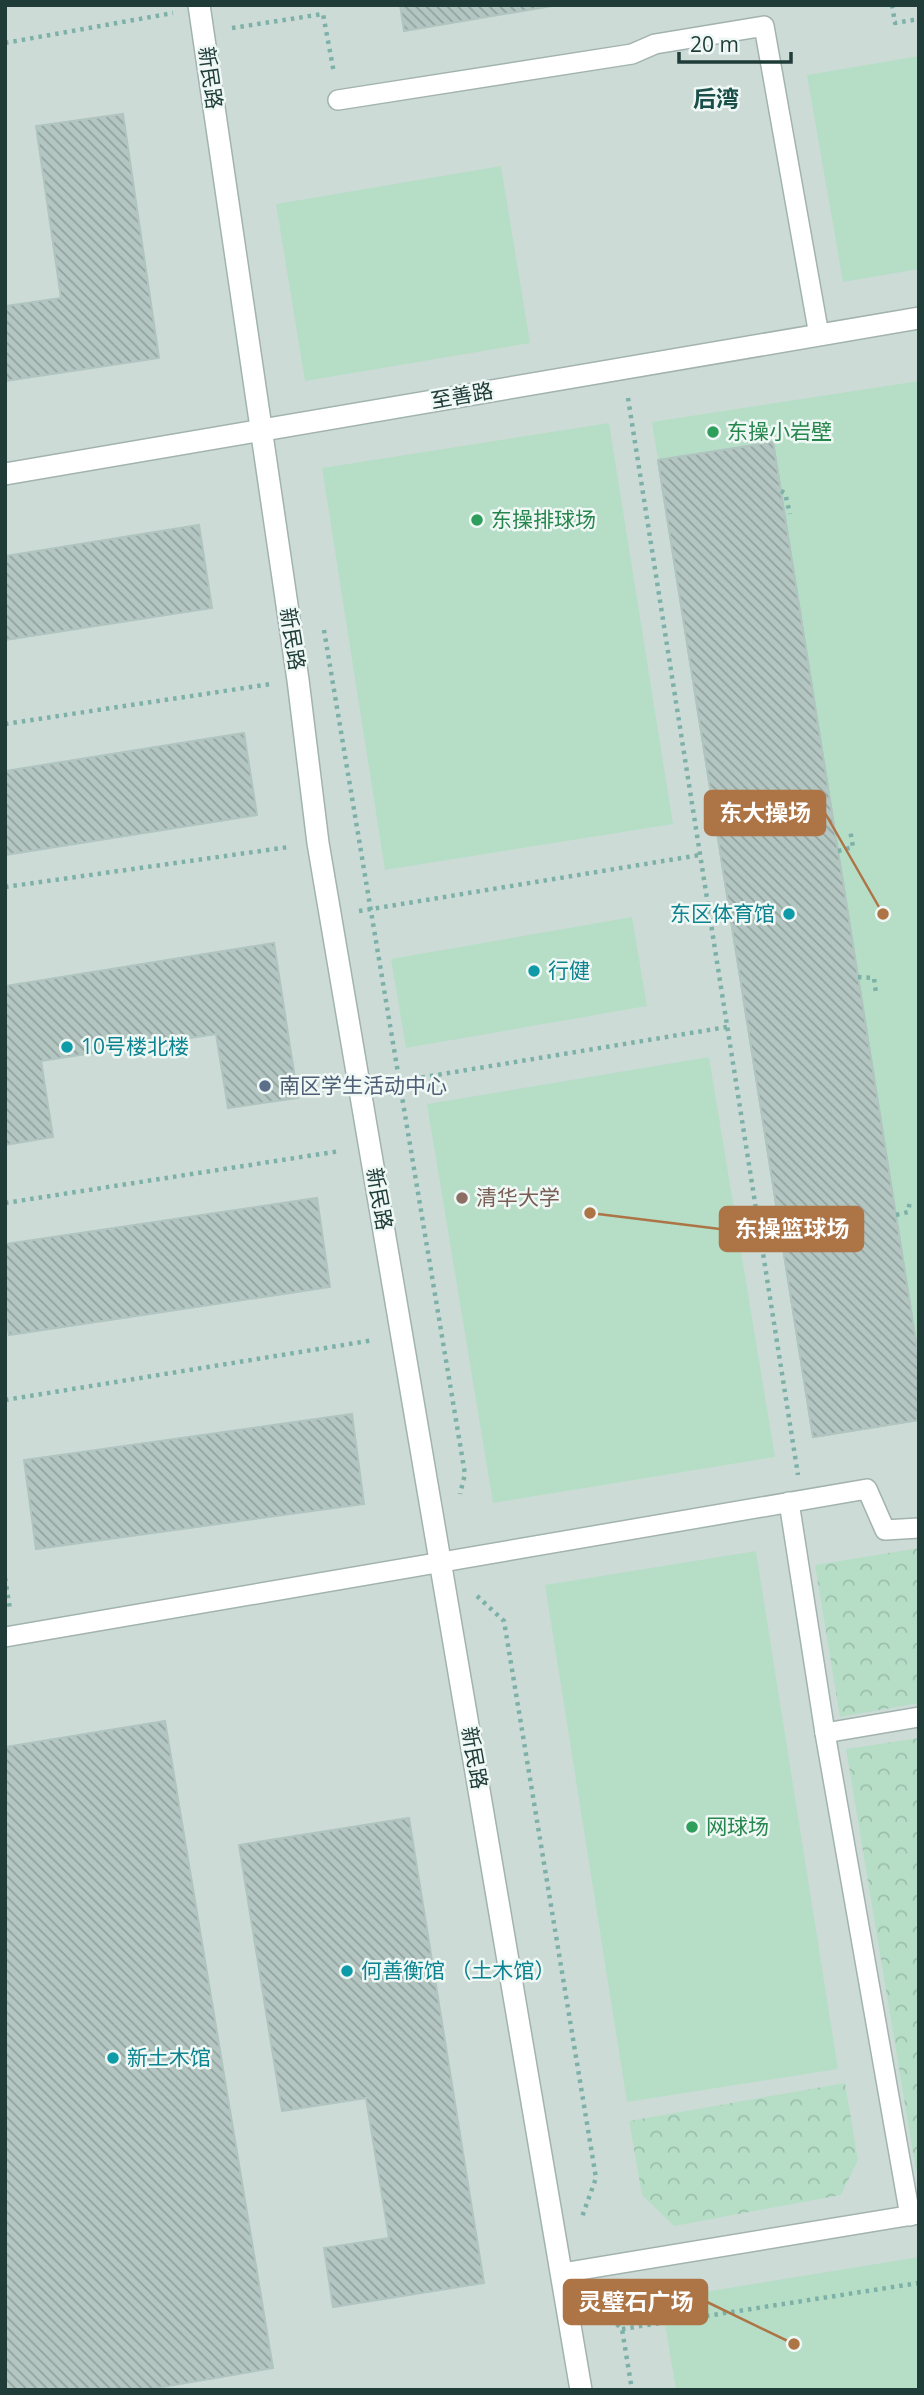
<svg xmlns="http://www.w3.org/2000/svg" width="924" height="2395" font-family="'Open Sans','Noto Sans SC',sans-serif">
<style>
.built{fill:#cddbd7}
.forest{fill:url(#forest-crowns)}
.green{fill:#b6dec7}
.building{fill:url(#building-back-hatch);stroke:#b1c5c0;stroke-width:2}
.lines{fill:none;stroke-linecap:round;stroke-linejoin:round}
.service-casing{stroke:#a2b3af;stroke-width:22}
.minor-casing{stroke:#a2b3af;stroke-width:24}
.path{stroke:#7db1a8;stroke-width:4.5;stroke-dasharray:3.5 5;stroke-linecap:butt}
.service{stroke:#fff;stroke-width:19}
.minor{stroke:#fff;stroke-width:21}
.leisure-dot{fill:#2e9e5b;stroke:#eff8f5;stroke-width:2.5}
.culture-dot{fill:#0f9aa8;stroke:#eff8f5;stroke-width:2.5}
.service-dot{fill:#5c6f8a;stroke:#eff8f5;stroke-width:2.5}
.education-dot{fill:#8d6e63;stroke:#eff8f5;stroke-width:2.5}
.labels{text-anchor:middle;stroke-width:5;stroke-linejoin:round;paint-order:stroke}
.street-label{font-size:21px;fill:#1f3c38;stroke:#eff8f5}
.leisure-label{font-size:21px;fill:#27864d;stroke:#eff8f5;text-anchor:start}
.culture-label{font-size:21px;fill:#0d838f;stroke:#eff8f5;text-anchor:start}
.service-label{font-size:21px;fill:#4e5e75;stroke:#eff8f5;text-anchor:start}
.education-label{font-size:21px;fill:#785e54;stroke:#eff8f5;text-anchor:start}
.neighbourhood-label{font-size:23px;font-weight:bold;fill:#1a4f4a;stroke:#eff8f5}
.leader{fill:none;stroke:#ad7446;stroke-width:2.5}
.callout-dot{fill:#ad7446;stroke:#eff8f5;stroke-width:2.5}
.callout{fill:#ad7446;stroke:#ad7446;stroke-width:2.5}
.callout-label{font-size:23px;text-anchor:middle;font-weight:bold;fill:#fff}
</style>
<defs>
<pattern id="forest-crowns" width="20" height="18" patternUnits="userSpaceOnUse" patternTransform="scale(1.75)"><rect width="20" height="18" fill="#b6dec7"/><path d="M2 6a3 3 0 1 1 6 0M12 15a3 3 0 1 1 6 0" fill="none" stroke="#9cbfac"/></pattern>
<pattern id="building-back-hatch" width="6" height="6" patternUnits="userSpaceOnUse" patternTransform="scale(1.75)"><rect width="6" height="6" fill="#b4c6c1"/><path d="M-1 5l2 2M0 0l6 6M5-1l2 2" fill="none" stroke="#92a29e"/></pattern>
</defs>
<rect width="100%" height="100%" fill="#dfebe7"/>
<rect class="built" x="5" y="5" width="914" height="2385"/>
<g class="forest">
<polygon points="919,1548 919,1703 840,1717 815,1565"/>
<polygon points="919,1738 919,2172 916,2171 846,1749"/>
<polygon points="845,2083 858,2160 841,2195 674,2226 642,2195 629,2121"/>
</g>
<g class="green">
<polygon points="919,56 919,269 843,282 807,75"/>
<polygon points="501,166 530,343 305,381 276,204"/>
<polygon points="919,381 919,1361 773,442 658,460 652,422"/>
<polygon points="609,423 673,824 385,870 322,468"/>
<polygon points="632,917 647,1006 406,1048 391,959"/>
<polygon points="709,1057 775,1457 493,1503 427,1104"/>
<polygon points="756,1551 838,2069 627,2102 545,1585"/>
<polygon points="919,2257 919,2390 676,2390 661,2299"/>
</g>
<g class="building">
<polygon points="400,5 558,5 404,31"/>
<polygon points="123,114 159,358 5,381 5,306 61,298 36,126"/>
<polygon points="773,442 919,1361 919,1420 813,1437 658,460"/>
<polygon points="773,442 919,1361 919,1420 813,1437 658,460"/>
<polygon points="199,525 212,608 5,640 5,556"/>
<polygon points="244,733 257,815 5,855 5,771"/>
<polygon points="274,943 298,1098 228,1108 216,1034 41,1061 53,1137 5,1145 5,986"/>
<polygon points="317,1198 330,1287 9,1335 5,1311 5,1244"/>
<polygon points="352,1414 364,1504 36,1549 24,1460"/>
<polygon points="165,1721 273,2368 145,2390 5,2390 5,1747"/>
<polygon points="409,1818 484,2283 333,2307 324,2248 389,2238 366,2098 282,2111 239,1845"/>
</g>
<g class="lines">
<defs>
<g id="service">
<polyline points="338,100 632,54 655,44 764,26 819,335"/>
<polyline points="789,1502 825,1733 910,2216"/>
<polyline points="5,1637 867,1489 885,1530 919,1528"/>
<polyline points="825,1733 919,1717"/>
<polyline points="562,2273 919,2214"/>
</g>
<g id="minor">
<polyline points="199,5 298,680 318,843 581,2390"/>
<polyline points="5,474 919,318"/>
</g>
</defs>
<use href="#service" class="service-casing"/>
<use href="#minor" class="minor-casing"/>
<g class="path">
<polyline points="892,5 895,23 919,19"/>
<polyline points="232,28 323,14 334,73"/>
<polyline points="5,43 173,13"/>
<polyline points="628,398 798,1475"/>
<polyline points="781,491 785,493 790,514"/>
<polyline points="324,630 465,1474 460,1494"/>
<polyline points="5,724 271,684"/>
<polyline points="838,851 853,847 850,830"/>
<polyline points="5,887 289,847"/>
<polyline points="359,911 700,855"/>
<polyline points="858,977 874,978 876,993"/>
<polyline points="388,1083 727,1027"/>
<polyline points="5,1203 340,1151"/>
<polyline points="896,1215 908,1212 910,1201"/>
<polyline points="5,1400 374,1340"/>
<polyline points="5,1578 10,1609"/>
<polyline points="477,1596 504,1621 596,2178 582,2217"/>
<polyline points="598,2307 622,2329 632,2390"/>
<polyline points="622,2329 919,2283"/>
</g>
<use href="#service" class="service"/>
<use href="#minor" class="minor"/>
</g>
<g class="leisure-dot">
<circle cx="713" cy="432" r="7"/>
<circle cx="477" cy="520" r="7"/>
<circle cx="692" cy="1827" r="7"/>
</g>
<g class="culture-dot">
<circle cx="789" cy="914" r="7"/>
<circle cx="534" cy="971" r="7"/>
<circle cx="67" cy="1047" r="7"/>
<circle cx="347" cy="1971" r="7"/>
<circle cx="113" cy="2058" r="7"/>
</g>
<circle class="service-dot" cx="265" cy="1086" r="7"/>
<circle class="education-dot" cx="462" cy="1198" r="7"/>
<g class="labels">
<g class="street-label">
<text transform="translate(210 78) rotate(82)" y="7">新民路</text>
<text transform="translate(462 396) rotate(-10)" y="7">至善路</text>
<text transform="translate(292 639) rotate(81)" y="7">新民路</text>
<text transform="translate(379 1199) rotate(80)" y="7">新民路</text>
<text transform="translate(474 1758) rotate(80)" y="7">新民路</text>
</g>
<g class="leisure-label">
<text x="727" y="439">东操小岩壁</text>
<text x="491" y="527">东操排球场</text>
<text x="706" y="1834">网球场</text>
</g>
<g class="culture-label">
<text x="775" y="921" text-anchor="end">东区体育馆</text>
<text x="548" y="978">行健</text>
<text x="81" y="1054">10号楼北楼</text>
<text x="361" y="1978">何善衡馆 （土木馆）</text>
<text x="127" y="2065">新土木馆</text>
</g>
<g class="service-label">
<text x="279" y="1093">南区学生活动中心</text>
</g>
<g class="education-label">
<text x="476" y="1205">清华大学</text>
</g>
<g class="neighbourhood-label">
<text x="716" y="107">后湾</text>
</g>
</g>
<path class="leader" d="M883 914L825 813M590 1213L720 1229M794 2344L707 2302"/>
<g class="callout-dot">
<circle cx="883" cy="914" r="7"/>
<circle cx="590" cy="1213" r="7"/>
<circle cx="794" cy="2344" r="7"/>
</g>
<g class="callout">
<rect x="705" y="791" width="120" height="44" rx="7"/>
<rect x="720" y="1207" width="143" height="44" rx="7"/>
<rect x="564" y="2280" width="143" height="44" rx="7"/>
</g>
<g class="callout-label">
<text x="765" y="821">东大操场</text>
<text x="792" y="1237">东操篮球场</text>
<text x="636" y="2310">灵璧石广场</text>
</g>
<rect width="924" height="2395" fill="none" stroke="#1f3c38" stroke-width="14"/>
<path d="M679 52v10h112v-10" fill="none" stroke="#1f3c38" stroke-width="3.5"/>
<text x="690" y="52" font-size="21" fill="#1f3c38" stroke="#eff8f5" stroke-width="5" paint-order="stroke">20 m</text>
</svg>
